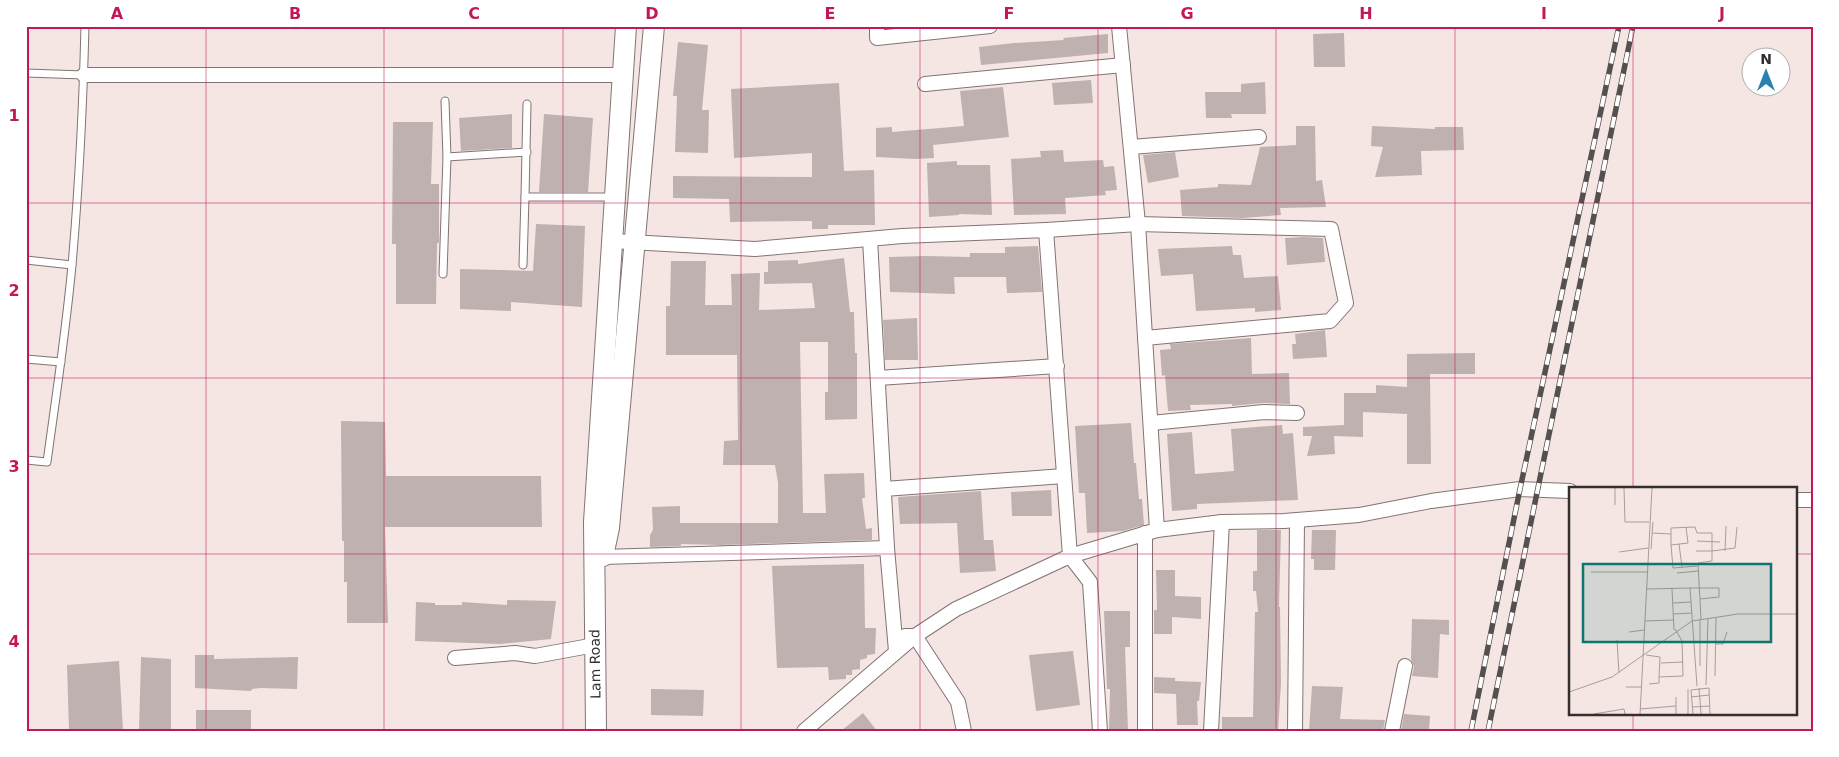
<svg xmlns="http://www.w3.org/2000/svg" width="1839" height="757" font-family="'DejaVu Sans',sans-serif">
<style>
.building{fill:#bfb1af}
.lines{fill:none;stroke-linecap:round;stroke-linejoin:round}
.lane-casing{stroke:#817473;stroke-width:9}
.street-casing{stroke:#817473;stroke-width:16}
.secondary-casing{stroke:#817473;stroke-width:22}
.lane{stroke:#fff;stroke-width:7}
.street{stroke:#fff;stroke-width:14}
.secondary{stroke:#fff;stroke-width:20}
.rail-casing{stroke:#554f4d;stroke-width:5.5}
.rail{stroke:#fff;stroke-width:4;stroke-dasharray:11;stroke-linecap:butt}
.grid{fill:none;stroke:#c2185b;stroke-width:1;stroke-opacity:0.55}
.labels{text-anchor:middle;stroke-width:4;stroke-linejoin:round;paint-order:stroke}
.street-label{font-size:14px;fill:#342f2e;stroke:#fff}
.inset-road{fill:none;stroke:#a89d9b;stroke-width:1}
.view{fill:#0f766e;fill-opacity:0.15;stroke:#0f766e;stroke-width:2.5}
.inset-edge{fill:none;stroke:#342f2e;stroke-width:2.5}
.neatline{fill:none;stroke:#c2185b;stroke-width:2}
.grid-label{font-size:16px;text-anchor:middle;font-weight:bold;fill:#c2185b}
</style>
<rect width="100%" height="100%" fill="#f5e6e4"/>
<g class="building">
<polygon points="1344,33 1345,67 1314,67 1313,34"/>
<polygon points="1108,34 1108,53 981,65 979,47 1014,43 1064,40 1063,38"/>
<polygon points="678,42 708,45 702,110 709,110 708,153 675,152 677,96 673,96"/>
<polygon points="1091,80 1093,103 1054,105 1052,83"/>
<polygon points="1265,82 1266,114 1231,114 1232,118 1206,118 1205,92 1241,92 1241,84"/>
<polygon points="839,83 844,171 874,170 875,225 828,225 828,229 812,229 812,221 730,222 729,199 673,198 673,176 812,177 812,153 734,158 731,89"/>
<polygon points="1003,87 1009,137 933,145 934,158 916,159 876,157 876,128 892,127 892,132 964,126 960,91"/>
<polygon points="512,114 512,148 461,151 459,118"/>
<polygon points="544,114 593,118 588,192 539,192"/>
<polygon points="393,122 433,122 431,184 439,184 439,242 437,244 436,304 396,304 396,244 392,244"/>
<polygon points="1296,126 1315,126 1316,181 1322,180 1326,207 1280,208 1281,215 1243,218 1182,216 1180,190 1218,187 1218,184 1251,185 1260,147 1296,145"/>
<polygon points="1372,126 1435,129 1435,127 1463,127 1464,150 1421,151 1422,175 1375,177 1383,147 1371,146"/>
<polygon points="1063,150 1064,162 1103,160 1104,167 1114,166 1117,190 1105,191 1106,195 1065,198 1066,214 1014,215 1011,159 1041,157 1040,151"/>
<polygon points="1175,152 1179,177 1148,183 1143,155"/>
<polygon points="957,161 957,165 990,165 992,215 959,214 959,215 929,217 927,163"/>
<polygon points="536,224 585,226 582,307 511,302 511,311 460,309 460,269 533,271"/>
<polygon points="1304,237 1323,238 1325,262 1287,265 1285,238"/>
<polygon points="1038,246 1042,292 1007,293 1006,277 954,277 955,294 890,292 889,257 926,256 970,257 970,253 1005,253 1005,247"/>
<polygon points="1232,246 1233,255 1241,255 1244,278 1278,276 1281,310 1255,312 1255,308 1196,311 1193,274 1161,276 1158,249"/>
<polygon points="844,258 850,312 854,312 855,353 857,353 857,419 825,420 825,392 828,392 828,342 800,342 803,513 826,513 824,474 864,473 865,498 862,498 866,529 872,528 872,540 720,545 681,544 681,546 650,547 650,535 653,530 652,507 680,506 680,523 778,523 778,483 775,465 723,465 724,441 738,440 737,355 666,355 666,306 670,306 671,261 706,261 705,305 732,305 731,274 760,273 759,310 815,308 812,283 764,284 764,272 768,272 768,261 798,260 798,264"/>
<polygon points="917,318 918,360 885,360 883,320"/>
<polygon points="1325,330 1327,357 1293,359 1292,344 1296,344 1295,334"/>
<polygon points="1251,338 1252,374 1289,373 1290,404 1263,403 1232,406 1232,404 1190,405 1191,410 1168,411 1165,375 1162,376 1160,350 1171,349 1170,344"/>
<polygon points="1475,353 1475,374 1430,374 1431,464 1407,464 1407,414 1363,412 1363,437 1334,436 1335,454 1307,456 1312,436 1303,436 1303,427 1344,425 1344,393 1376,393 1376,385 1407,387 1407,354"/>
<polygon points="341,421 385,422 386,476 541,476 542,527 385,527 388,623 347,623 347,582 344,582 344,541 342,541"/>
<polygon points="1131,423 1134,463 1136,463 1139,499 1142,499 1144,525 1123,531 1087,533 1085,493 1079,493 1075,426"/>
<polygon points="1282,425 1283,434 1293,433 1298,500 1197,504 1197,509 1172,511 1167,434 1192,432 1195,474 1234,471 1231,429"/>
<polygon points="1051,490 1052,516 1012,516 1011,492"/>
<polygon points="981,491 984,540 993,540 996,571 960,573 957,523 900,524 898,497"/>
<polygon points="1257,530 1281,530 1279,607 1280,607 1281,683 1278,731 1222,731 1222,717 1253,717 1255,612 1258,612 1256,591 1253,591 1253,571 1257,571"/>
<polygon points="1312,530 1336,530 1335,570 1314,570 1314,559 1311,559"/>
<polygon points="864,564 865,628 876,628 875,654 867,655 867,658 860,660 860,669 852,670 852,675 846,675 846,679 829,680 828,667 777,668 772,566"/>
<polygon points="1156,570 1175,570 1175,596 1201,597 1201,619 1172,617 1172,634 1154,634 1154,610 1157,610"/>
<polygon points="507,600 556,601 551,639 500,644 415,641 416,602 435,603 435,605 462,605 462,602 507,605"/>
<polygon points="1104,611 1130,611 1130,647 1125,647 1128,731 1109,731 1110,689 1107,689"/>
<polygon points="1412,619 1449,620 1449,635 1440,634 1438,678 1412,676 1414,667 1411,659"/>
<polygon points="1073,651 1080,705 1036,711 1029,655"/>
<polygon points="195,655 214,655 214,659 298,657 297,689 261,688 252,689 251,691 195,688"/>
<polygon points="141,657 171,659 171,731 139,731"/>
<polygon points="119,661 123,731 69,731 67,665"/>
<polygon points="1154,677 1175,678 1175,681 1201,682 1199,701 1197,701 1198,725 1177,725 1176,694 1154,693"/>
<polygon points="1312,686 1343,687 1340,719 1385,720 1383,731 1309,731"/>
<polygon points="651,689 704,690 703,716 651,715"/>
<rect x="196" y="710" width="55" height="21"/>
<polygon points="863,713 877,731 841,731"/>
<polygon points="1404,714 1430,716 1429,731 1401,731"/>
</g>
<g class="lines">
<defs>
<g id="lane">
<polyline points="26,73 84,75"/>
<polyline points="445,101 447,157 527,152"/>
<polyline points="527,104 525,197 613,197"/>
<polyline points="26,260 72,265"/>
<polyline points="523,265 525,197"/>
<polyline points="443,274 447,157"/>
<polyline points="26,359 61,362"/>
<path d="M26,460L47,462C56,396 66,331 72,265C79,186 83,106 85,26"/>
</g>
<g id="street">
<polyline points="877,26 877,38 990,26"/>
<polyline points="1119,26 1138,224 1157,530"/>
<polyline points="84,75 623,75"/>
<polyline points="925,84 1123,65"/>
<polyline points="1131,147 1259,137"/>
<polyline points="1046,230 1138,224 1331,229 1346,303 1330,321 1145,338"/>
<polyline points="870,239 887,548 896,651"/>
<polyline points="612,241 755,249 902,236 1046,230 1070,556 1090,582 1100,731"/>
<polyline points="878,378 1057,366"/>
<polyline points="1151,423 1264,412 1297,413"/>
<polyline points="884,489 1064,476"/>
<polyline points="1795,500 1813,500"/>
<polyline points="603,557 887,548"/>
<polyline points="905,636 915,636 958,702 964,731"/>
<polyline points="455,658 515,653 535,656 595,645"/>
<polyline points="804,731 915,636 956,609 1070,556 1157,530 1222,522 1284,521 1359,515 1431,501 1520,489 1570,491"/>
<polyline points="1145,731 1145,533"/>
<polyline points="1211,731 1222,522"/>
<polyline points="1295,731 1297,520"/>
<polyline points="1392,731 1405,666"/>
</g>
<g id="secondary">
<polyline points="603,556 609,528 654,26"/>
<polyline points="596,731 594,522 626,26"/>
</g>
</defs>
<use href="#lane" class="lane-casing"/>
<use href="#street" class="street-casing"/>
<use href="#secondary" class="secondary-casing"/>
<use href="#lane" class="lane"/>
<use href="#street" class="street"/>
<use href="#secondary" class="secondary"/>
<defs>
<g id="rail">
<polyline points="1471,731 1520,489 1619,26"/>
<polyline points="1488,731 1633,26"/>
</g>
</defs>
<use href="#rail" class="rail-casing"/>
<use href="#rail" class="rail"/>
</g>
<path class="grid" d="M206,26V731M384,26V731M563,26V731M741,26V731M920,26V731M1098,26V731M1276,26V731M1455,26V731M1633,26V488M26,203H1813M26,378H1813M26,554H1570M1795,554H1813M1633,713V731"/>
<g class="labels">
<g class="street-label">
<text transform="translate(595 664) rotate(-91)" y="5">Lam Road</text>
</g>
</g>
<g transform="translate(1569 487)">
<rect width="228" height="228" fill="#f5e6e4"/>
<path class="inset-road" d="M55,1L56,35H80M46,18V1M117,40L119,56L102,58L104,81L128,79M83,46L102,47M128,54L151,55M110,57L113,80M102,58V41L126,40L128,46H143V64H127M82,62L84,35M156,64L157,39M50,65L79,61M22,85H78M108,86L129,84M121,101H150V110L131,112M77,102L121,101L128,199M103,102L105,143M104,116L122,115M104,127L123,126M132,132L129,76L143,74V64L166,61L168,40M76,134L105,133M60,145L75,143M48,153L50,186M147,157H154L158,145M77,168L91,170L90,190L114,189L113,154L106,142M92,176L114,175M131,179V132M146,189L147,131M80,197L90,196V190M137,198L139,131M57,200H73M130,201L132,227M119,202V227M0,205L43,190L123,134L169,127H228M122,210L140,208M123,220L141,219M71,222L107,219M25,227L55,222L56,227M71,227L83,1M107,227V210M124,227L122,203L140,201L141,227"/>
<path class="view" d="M14,77H202V155H14Z"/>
<rect width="228" height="228" class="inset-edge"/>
</g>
<rect width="1839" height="757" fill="none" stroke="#ffffff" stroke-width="55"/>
<g transform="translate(1766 72)"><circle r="24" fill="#ffffff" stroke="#aeacab"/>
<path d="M0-4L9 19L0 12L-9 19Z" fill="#2782af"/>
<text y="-8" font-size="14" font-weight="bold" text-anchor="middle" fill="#342f2e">N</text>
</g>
<rect x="28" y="28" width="1784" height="702" class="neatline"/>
<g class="grid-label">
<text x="117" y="19">A</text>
<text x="295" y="19">B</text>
<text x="474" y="19">C</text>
<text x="652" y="19">D</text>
<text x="830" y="19">E</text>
<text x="1009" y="19">F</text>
<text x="1187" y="19">G</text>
<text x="1366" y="19">H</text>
<text x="1544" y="19">I</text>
<text x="1722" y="19">J</text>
<text x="14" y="121">1</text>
<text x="14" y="296">2</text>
<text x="14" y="472">3</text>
<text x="14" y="647">4</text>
</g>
</svg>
